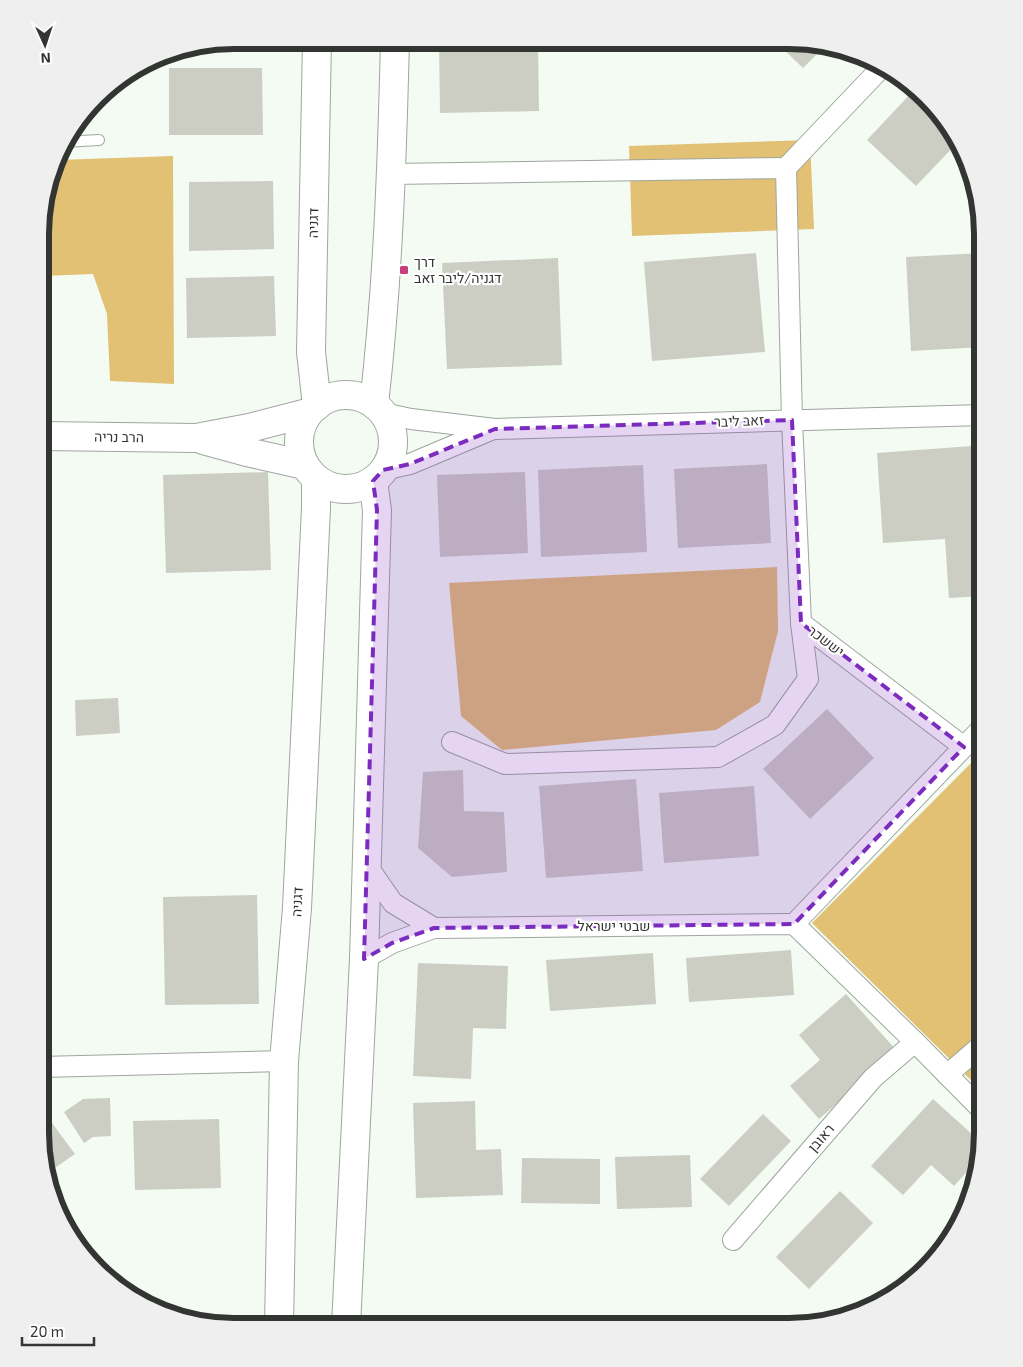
<svg xmlns="http://www.w3.org/2000/svg" width="1023" height="1367" font-family="'Exo 2',Heebo,sans-serif">
<style>
.green{fill:#e2c074}
.building{fill:#cccec4}
.lines{fill:none;stroke-linecap:round;stroke-linejoin:round}
.lane-casing{stroke:#9ea69e;stroke-width:12}
.street-casing{stroke:#9ea69e;stroke-width:22}
.secondary-casing{stroke:#9ea69e;stroke-width:30}
.lane{stroke:#fff;stroke-width:10}
.street{stroke:#fff;stroke-width:20}
.secondary{stroke:#fff;stroke-width:28}
.marked{fill:#7b2cbf;fill-opacity:0.2;stroke:#7b2cbf;stroke-width:4;stroke-dasharray:10 6;stroke-linejoin:round}
.poi-dot{fill:#c63e7a;stroke:#fff;stroke-width:2}
.labels{text-anchor:middle;stroke-width:4.5;stroke-linejoin:round;paint-order:stroke}
.street-label{font-size:14px;fill:#323532;stroke:#fff}
.poi-label{font-size:14px;fill:#323532;stroke:#fff;text-anchor:start}
.rim{fill:none;stroke:#323532;stroke-width:6}
</style>
<rect width="100%" height="100%" fill="#f3fbf3"/>
<g class="green">
<polygon points="810,140 814,229 632,236 629,146"/>
<polygon points="173,156 174,384 110,381 107,314 93,274 42,276 42,208 58,160"/>
<polygon points="777,567 778,631 760,702 716,730 502,750 461,716 449,583"/>
<polygon points="983,751 983,1092 812,923"/>
</g>
<g class="building">
<polygon points="439,41 538,41 539,111 440,113"/>
<polygon points="776,42 815,42 825,46 803,68"/>
<polygon points="169,68 262,68 263,135 169,135"/>
<polygon points="915,89 935,106 959,141 916,186 867,140"/>
<polygon points="273,181 274,249 189,251 189,182"/>
<polygon points="756,253 765,352 652,361 644,262"/>
<polygon points="983,253 983,347 911,351 906,257"/>
<polygon points="558,258 562,365 447,369 442,263"/>
<polygon points="274,276 276,336 187,338 186,278"/>
<polygon points="972,446 976,510 983,510 983,596 949,598 945,539 883,543 877,453"/>
<polygon points="767,464 771,543 678,548 674,469"/>
<polygon points="643,465 647,552 541,557 538,470"/>
<polygon points="268,472 271,570 166,573 163,475"/>
<polygon points="525,472 528,553 440,557 437,475"/>
<polygon points="118,698 120,733 76,736 75,700"/>
<polygon points="827,709 874,758 810,819 763,769"/>
<polygon points="463,770 464,811 504,812 507,872 452,877 418,848 423,772"/>
<polygon points="636,779 643,871 546,878 539,786"/>
<polygon points="754,786 759,856 664,863 659,793"/>
<polygon points="257,895 259,1004 165,1005 163,897"/>
<polygon points="791,950 794,995 689,1002 686,958"/>
<polygon points="653,953 656,1004 550,1011 546,960"/>
<polygon points="418,963 508,966 506,1029 473,1028 471,1079 413,1076"/>
<polygon points="846,994 897,1051 819,1119 790,1086 820,1060 799,1035"/>
<polygon points="110,1098 111,1136 93,1137 84,1143 64,1112 83,1099"/>
<polygon points="933,1099 983,1144 980,1157 954,1186 931,1165 903,1195 871,1166"/>
<polygon points="475,1101 476,1150 501,1149 503,1195 416,1198 413,1103"/>
<polygon points="763,1114 791,1141 729,1206 700,1179"/>
<polygon points="46,1115 75,1154 49,1172 40,1133 40,1119"/>
<polygon points="219,1119 221,1188 135,1190 133,1121"/>
<polygon points="690,1155 692,1207 617,1209 615,1157"/>
<polygon points="522,1158 600,1159 600,1204 521,1203"/>
<polygon points="840,1191 873,1223 809,1289 776,1257"/>
</g>
<g class="lines">
<defs>
<polyline id="lane" points="64,142 99,140"/>
<g id="street">
<polyline points="786,168 882,67"/>
<polyline points="391,174 786,168 792,420 801,623 964,747"/>
<polyline points="383,413 411,419 495,429 983,415"/>
<polyline points="383,470 410,464 493,429"/>
<polyline points="452,742 505,764 718,757 775,725 808,679 801,623"/>
<polyline points="366,864 393,903 434,928"/>
<polyline points="794,924 983,727"/>
<polyline points="364,959 392,943 434,928 794,924 915,1042 983,1111"/>
<polyline points="40,1067 284,1061"/>
<polyline points="947,1075 983,1044"/>
<polyline points="733,1240 873,1078 915,1042"/>
</g>
<g id="secondary">
<polyline points="317,40 311,352 317,406"/>
<circle cx="346" cy="442" r="47"/>
<path d="M374,404C388,283 392,162 395,40"/>
<polyline points="41,436 196,438 249,428 307,413"/>
<polyline points="203,440 247,452 305,465"/>
<polyline points="279,1326 284,1061 297,908 316,508 316,479"/>
<polyline points="346,1326 364,959 377,510 373,481"/>
</g>
</defs>
<use href="#lane" class="lane-casing"/>
<use href="#street" class="street-casing"/>
<use href="#secondary" class="secondary-casing"/>
<use href="#lane" class="lane"/>
<use href="#street" class="street"/>
<use href="#secondary" class="secondary"/>
</g>
<path class="marked" d="M792,420L801,623L964,747L794,924L434,928L392,943L364,959L377,510L373,481L383,470L410,464L495,429Z"/>
<rect class="poi-dot" x="399" y="265" width="10" height="10" rx="2.5"/>
<g class="labels">
<g class="street-label">
<text transform="translate(313 223) rotate(-89)" y="5">דגניה</text>
<text transform="translate(739 421) rotate(-2)" y="5">זאב ליבר</text>
<text transform="translate(119 437) rotate(1)" y="5">הרב נריה</text>
<text transform="translate(826 641) rotate(37)" y="5">יששכר</text>
<text transform="translate(297 902) rotate(-87)" y="5">דגניה</text>
<text x="614" y="931">שבטי ישראל</text>
<text transform="translate(821 1138) rotate(-49)" y="5">ראובן</text>
</g>
<g class="poi-label">
<text x="414" y="267">דרך<tspan x="414" dy="16">דגניה/ליבר זאב</tspan></text>
</g>
</g>
<path d="M0 0H1023V1367H0ZM234 49H789A185 185 0 0 1 974 234V1133A185 185 0 0 1 789 1318H234A185 185 0 0 1 49 1133V234A185 185 0 0 1 234 49Z" fill="#efefef" fill-rule="evenodd"/>
<path class="rim" d="M234 49H789A185 185 0 0 1 974 234V1133A185 185 0 0 1 789 1318H234A185 185 0 0 1 49 1133V234A185 185 0 0 1 234 49Z"/>
<g transform="translate(45 45) rotate(177)" stroke="#ffffff" stroke-width="4" paint-order="stroke">
<path d="M0-4L9 19L0 12L-9 19Z" fill="#323532"/>
<text y="-8" font-size="14" font-weight="bold" text-anchor="middle" fill="#323532">N</text>
</g>
<path d="M22 1337v8h72v-8" fill="none" stroke="#323532" stroke-width="2.5"/>
<text x="30" y="1337" font-size="15" fill="#323532" stroke="#ffffff" stroke-width="4" paint-order="stroke">20 m</text>
</svg>
